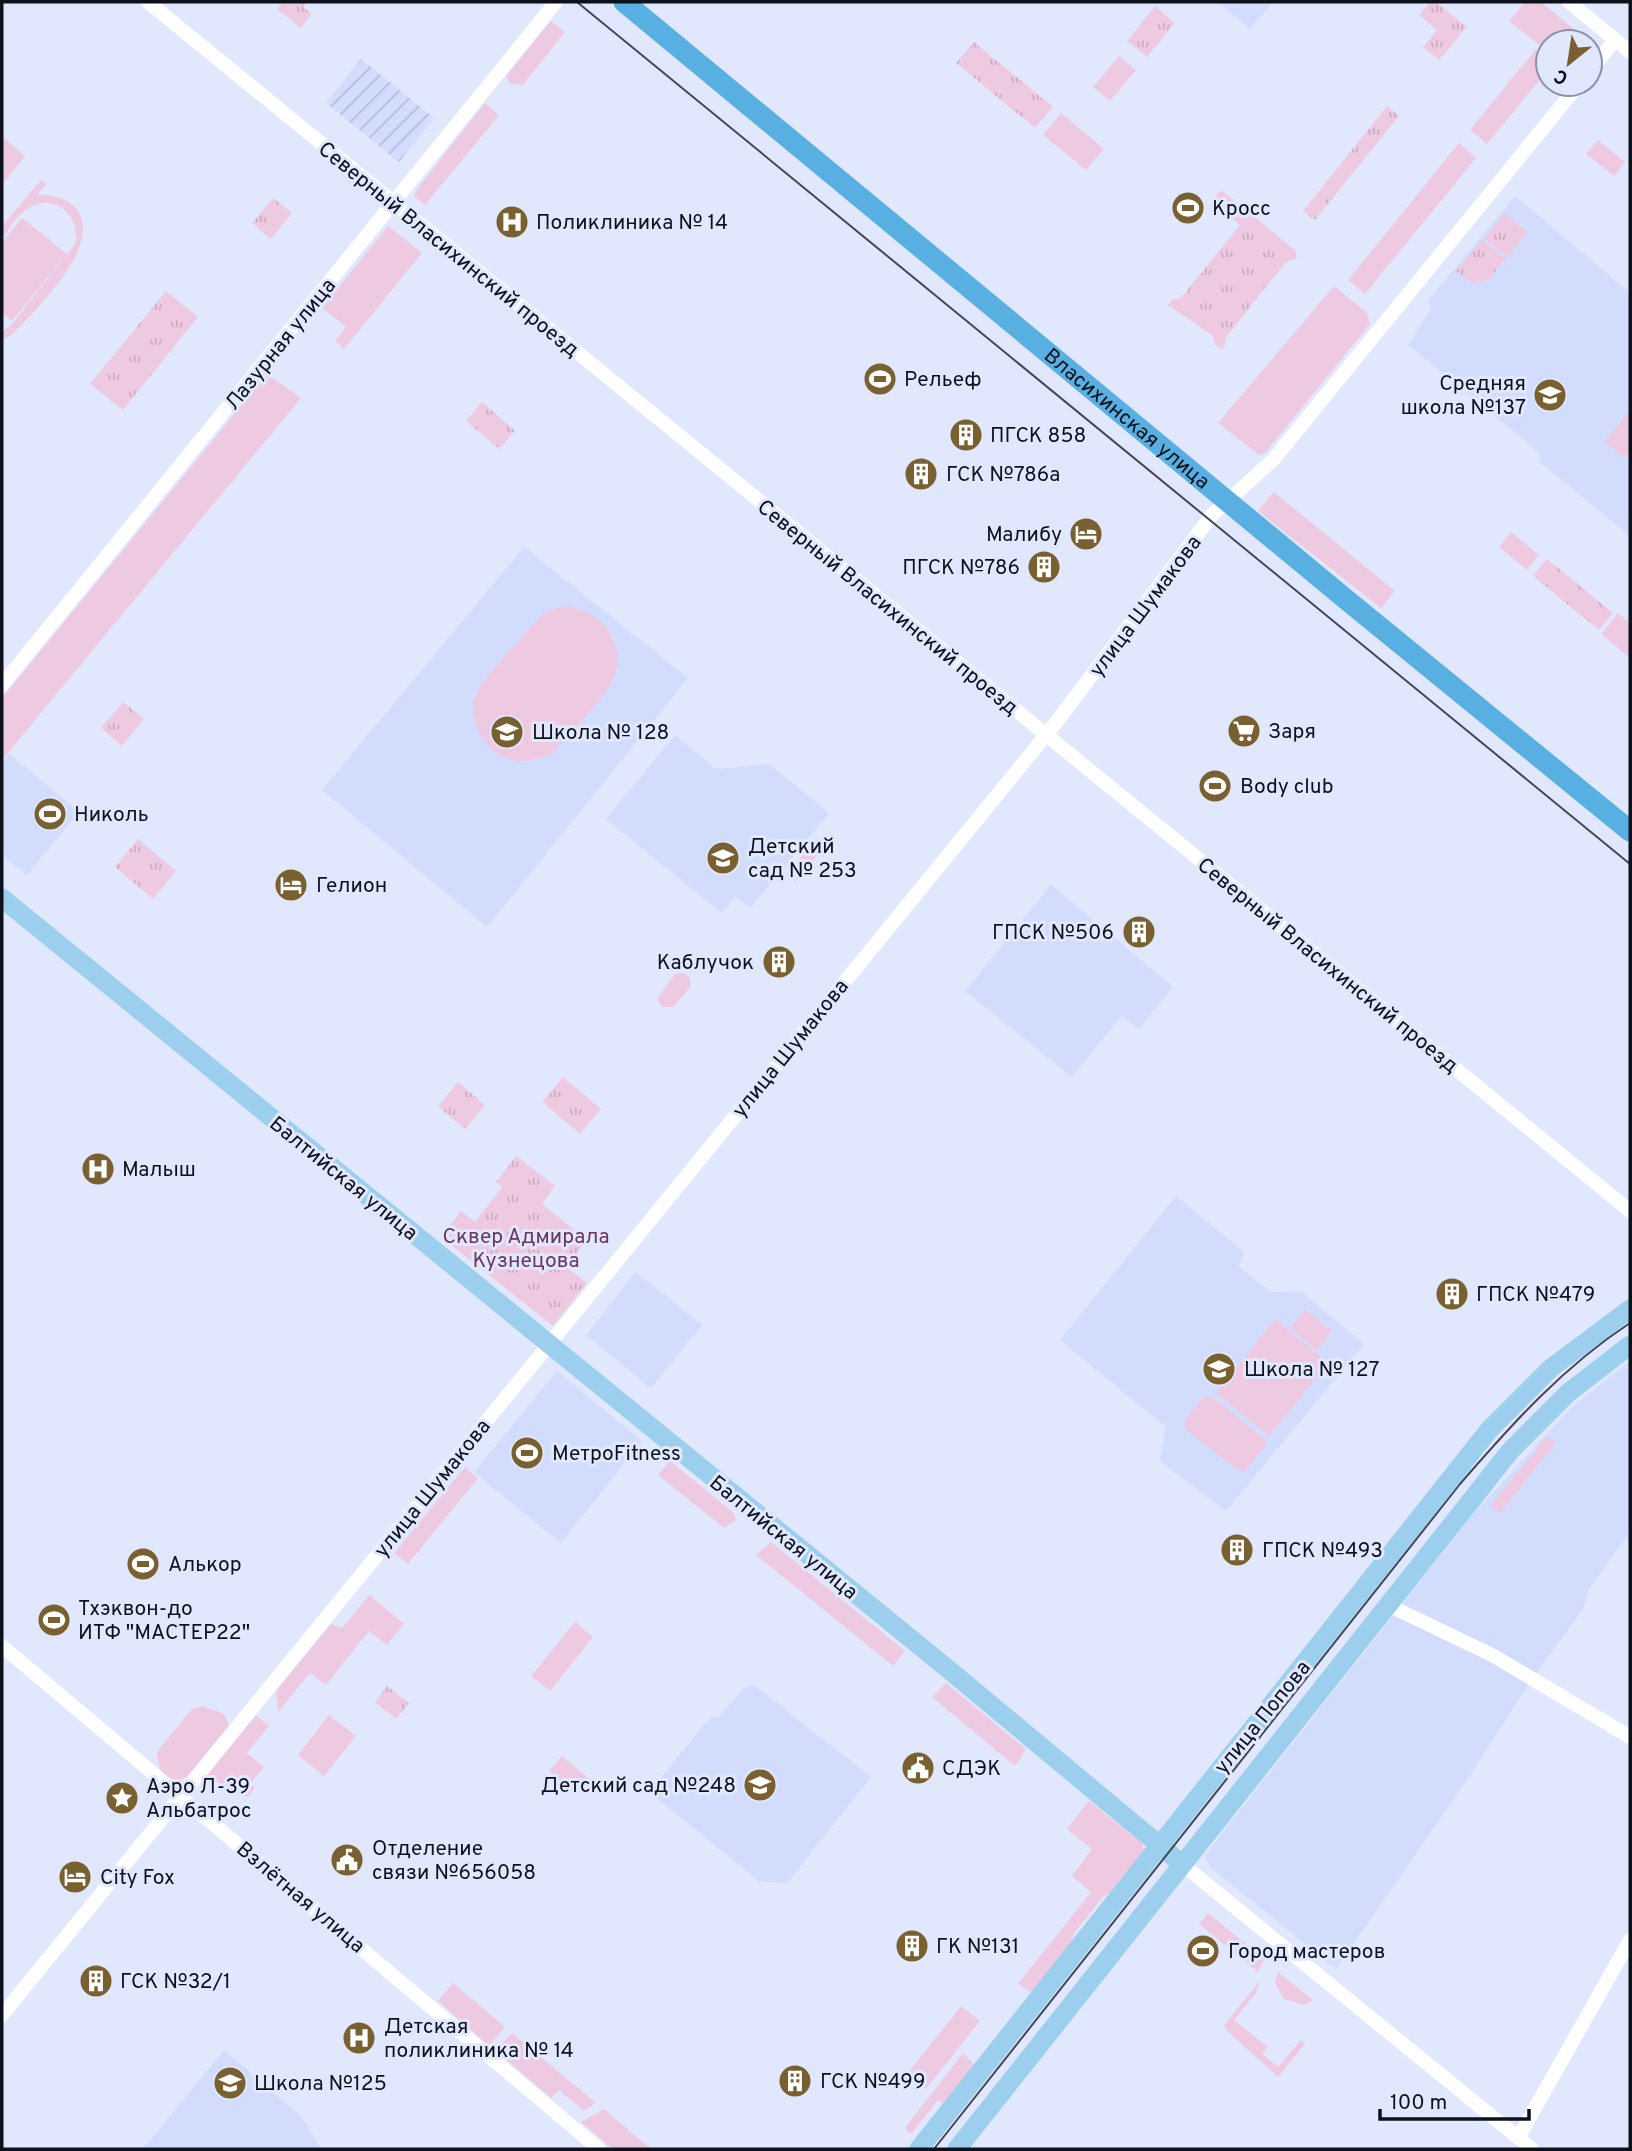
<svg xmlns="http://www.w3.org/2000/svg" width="1632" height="2151" font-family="Overpass,sans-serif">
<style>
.built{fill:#d2ddfe}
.industrial{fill:url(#industrial-furrows)}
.green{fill:#eecae2}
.park{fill:url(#park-tufts)}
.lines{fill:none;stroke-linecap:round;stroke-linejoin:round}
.minor{stroke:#fff;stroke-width:14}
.major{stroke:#9bcfed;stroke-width:19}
.highway{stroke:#58afe1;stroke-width:21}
.tram{stroke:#424754;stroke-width:2}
.labels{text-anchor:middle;stroke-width:6;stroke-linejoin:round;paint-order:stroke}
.poi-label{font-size:21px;fill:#0d111c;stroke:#e1e8fd;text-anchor:start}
.street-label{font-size:21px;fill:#0d111c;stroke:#e1e8fd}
.park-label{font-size:21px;fill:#6d355e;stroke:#e1e8fd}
</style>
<defs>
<pattern id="industrial-furrows" width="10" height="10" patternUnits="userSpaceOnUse" patternTransform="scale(1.75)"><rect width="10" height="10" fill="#d2ddfe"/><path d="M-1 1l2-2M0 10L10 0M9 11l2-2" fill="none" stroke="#b3bdd9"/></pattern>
<pattern id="park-tufts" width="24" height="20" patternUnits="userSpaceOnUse" patternTransform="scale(1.75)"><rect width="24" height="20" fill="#eecae2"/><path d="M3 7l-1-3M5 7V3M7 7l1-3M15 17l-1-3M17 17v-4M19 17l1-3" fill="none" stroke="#cbacc1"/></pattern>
</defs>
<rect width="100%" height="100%" fill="#e1e8fd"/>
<g class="built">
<polygon points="1217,2 1273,2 1250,29"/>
<polygon points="1515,196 1630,293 1630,536 1540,462 1539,452 1408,345 1432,307 1427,302"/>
<polygon points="524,547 688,678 487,927 322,790"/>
<polygon points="675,735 716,769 769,764 829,813 750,908 735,897 722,913 606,819"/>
<polygon points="9,754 79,812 27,875 2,854 2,762"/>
<polygon points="1051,885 1173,987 1139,1029 1121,1016 1072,1077 965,991"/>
<polygon points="1176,1196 1244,1252 1239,1267 1271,1292 1301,1291 1364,1344 1226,1511 1160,1461 1166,1427 1060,1340"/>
<polygon points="636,1272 702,1325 651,1388 586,1335"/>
<polygon points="1630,1361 1630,1532 1589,1589 1583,1609 1533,1677 1469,1777 1336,1969 1210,1867 1205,1855 1473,1514 1571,1408"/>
<polygon points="557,1371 642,1441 561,1543 474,1472"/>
<polygon points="754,1685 871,1777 787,1883 759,1881 649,1792 709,1719 719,1717 744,1688"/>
<polygon points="224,2050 301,2116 321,2149 143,2149"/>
</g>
<polygon class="industrial" points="361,59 434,118 399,162 326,103"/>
<g class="green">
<polygon points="1525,2 1541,2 1579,33 1572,42 1548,42 1548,52 1509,21"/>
<polygon points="551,21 565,32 523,85 510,84 506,76"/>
<polygon points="1536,49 1548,59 1548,70 1487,144 1470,130"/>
<polygon points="1119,56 1136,70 1110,101 1093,87"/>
<polygon points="485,103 499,115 425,205 414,196 417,189"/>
<polygon points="1061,113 1104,149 1086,170 1043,135"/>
<polygon points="2,136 25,156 2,185"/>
<polygon points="1598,140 1625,162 1614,176 1586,154"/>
<polygon points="1459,143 1476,158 1365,294 1348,280"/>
<path d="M41,180L46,184L37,195C53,194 70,198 79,213C99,250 37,307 13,334L2,340V332L12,324L76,243C80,215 54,191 27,209C17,215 9,229 2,238V226Z"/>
<polygon points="22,218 67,254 12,321 2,313 2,242"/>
<polygon points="388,226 422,253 344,349 335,341 346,327 322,308"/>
<polygon points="1334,286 1367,313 1370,324 1266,452 1259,455 1218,423"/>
<polygon points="267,374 301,398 2,760 2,698"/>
<polygon points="1630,410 1630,451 1625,458 1604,442"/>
<polygon points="1274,492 1395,591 1381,608 1258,511"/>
<polygon points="1511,532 1539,555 1527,570 1499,547"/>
<path d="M565,606C600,611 629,642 613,679C605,699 567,736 552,754C531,762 514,765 495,752C480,741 467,712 476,693C487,673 523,637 539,618L547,611Z"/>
<polygon points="1618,613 1630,623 1630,658 1601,634"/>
<polygon points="684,973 690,977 690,988 673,1007 662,1007 657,999 675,974"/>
<polygon points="1305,1309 1332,1331 1317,1350 1290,1328"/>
<polygon points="1275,1319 1329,1363 1269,1436 1216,1393"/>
<polygon points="1204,1396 1214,1398 1265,1439 1266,1445 1246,1470 1238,1470 1185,1429 1185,1419"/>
<polygon points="1547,1436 1556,1442 1500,1513 1490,1506"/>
<polygon points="670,1461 734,1513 736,1520 724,1528 658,1475"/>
<polygon points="465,1467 478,1478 408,1564 394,1553"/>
<polygon points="771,1542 905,1651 893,1666 756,1555"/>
<polygon points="369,1595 404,1624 387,1645 369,1631 326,1685 310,1673 278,1712 276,1691 331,1624 342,1628"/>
<polygon points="575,1622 593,1637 550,1691 531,1676"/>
<polygon points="946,1683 1026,1749 1015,1766 932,1697"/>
<polygon points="202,1706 224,1714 229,1726 187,1777 175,1782 160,1771 157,1752 192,1709"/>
<polygon points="256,1715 269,1726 247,1753 264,1767 250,1784 255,1788 248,1797 229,1792 214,1779 206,1788 201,1783"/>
<polygon points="329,1715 356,1736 324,1776 298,1755"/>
<polygon points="562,1756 589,1779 575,1794 549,1771"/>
<polygon points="1089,1801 1142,1843 1144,1851 1122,1885 1103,1897 1074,1933 1067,1955 1034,1994 1018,1984 1091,1892 1072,1876 1092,1849 1067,1829"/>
<polygon points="1208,1913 1264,1959 1258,1972 1199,1924"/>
<polygon points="1278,1972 1313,2000 1304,2005 1284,1999 1275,1983"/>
<polygon points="1259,1982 1256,1993 1234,2020 1268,2047 1262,2054 1278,2067 1301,2040 1305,2044 1278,2077 1228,2032 1224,2025"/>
<polygon points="453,1983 505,2027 491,2043 487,2044 438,2001"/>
<polygon points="961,2006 980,2021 926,2089 907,2074"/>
<polygon points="512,2033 596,2103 584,2111 559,2090 551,2098 497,2052 497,2048"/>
<polygon points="963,2053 976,2067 947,2107 938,2100 911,2134 905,2128"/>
<polygon points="604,2109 651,2149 613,2149 581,2122"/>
</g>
<g class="park">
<polygon points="283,2 307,2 303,7 312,14 301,28 277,9"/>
<polygon points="1430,2 1436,2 1467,27 1439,60 1423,47 1437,30 1419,15"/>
<polygon points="1155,6 1175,23 1147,57 1127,41"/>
<polygon points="974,42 1053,107 1035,128 956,63"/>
<polygon points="1387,106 1399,116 1315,220 1303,211"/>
<polygon points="1221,190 1295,250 1297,258 1286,262 1226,337 1225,346 1221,349 1215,345 1213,336 1168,305 1173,299 1181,298 1240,225 1212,201"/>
<polygon points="273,198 292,213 271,239 252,223"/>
<polygon points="1504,213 1528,232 1507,257 1484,238"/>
<polygon points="1482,239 1506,259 1488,280 1472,283 1456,271"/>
<polygon points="166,291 198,317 123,410 90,384"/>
<polygon points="482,402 515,431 499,449 466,421"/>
<polygon points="1547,559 1613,613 1599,630 1533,576"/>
<polygon points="123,702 144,719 122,746 101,728"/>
<polygon points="816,838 825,846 795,882 786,875"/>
<polygon points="138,839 176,871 153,899 115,867"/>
<polygon points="563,1077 601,1109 580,1134 542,1102"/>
<polygon points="458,1082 485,1105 465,1129 438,1106"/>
<polygon points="516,1156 555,1186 542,1204 587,1240 566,1267 587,1283 553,1326 441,1237 461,1211 475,1222 502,1187 496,1182"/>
<polygon points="387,1686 409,1703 396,1719 375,1702"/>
</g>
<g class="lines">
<g class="minor">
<polyline points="148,2 1630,1211"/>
<polyline points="1569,2 1630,52"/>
<polyline points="1590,71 1615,40"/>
<polyline points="2,685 556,2"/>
<polyline points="1386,1604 1494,1656 1630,1737"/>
<polyline points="2,1646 599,2149"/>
<polyline points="1182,1864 1532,2149"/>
<polyline points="2,2015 1055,724 1212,515 1273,460 1579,84"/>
<polyline points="1518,2138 1630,1940"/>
</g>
<g class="major">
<polyline points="2,898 948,1669 1182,1864"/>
<polyline points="919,2149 1489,1430 1551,1368 1630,1309"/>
<polyline points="957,2149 1511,1450 1568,1393 1630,1345"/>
</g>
<path class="highway" id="s1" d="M624,2L1348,601L1630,831"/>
<g class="tram">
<polyline points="577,2 1630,864"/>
<path d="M934,2149L1460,1484C1512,1424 1563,1367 1630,1323"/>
</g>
</g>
<defs>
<symbol id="stadium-disc" viewBox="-11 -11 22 22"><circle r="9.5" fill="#796031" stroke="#e1e8fd"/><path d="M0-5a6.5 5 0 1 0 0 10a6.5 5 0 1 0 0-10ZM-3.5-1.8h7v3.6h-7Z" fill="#fff"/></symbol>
<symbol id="hospital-disc" viewBox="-11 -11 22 22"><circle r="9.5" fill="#796031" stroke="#e1e8fd"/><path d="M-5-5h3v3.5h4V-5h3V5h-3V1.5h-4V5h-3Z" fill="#fff"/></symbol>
<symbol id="school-disc" viewBox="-11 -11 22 22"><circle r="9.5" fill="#796031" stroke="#e1e8fd"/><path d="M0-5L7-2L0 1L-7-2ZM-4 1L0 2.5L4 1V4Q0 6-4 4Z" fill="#fff"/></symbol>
<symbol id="building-disc" viewBox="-11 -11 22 22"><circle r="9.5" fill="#796031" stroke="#e1e8fd"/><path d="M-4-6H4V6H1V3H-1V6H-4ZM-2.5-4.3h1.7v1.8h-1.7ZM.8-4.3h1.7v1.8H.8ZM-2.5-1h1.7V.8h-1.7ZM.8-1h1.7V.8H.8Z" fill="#fff"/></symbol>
<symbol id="hotel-disc" viewBox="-11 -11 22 22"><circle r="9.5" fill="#796031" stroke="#e1e8fd"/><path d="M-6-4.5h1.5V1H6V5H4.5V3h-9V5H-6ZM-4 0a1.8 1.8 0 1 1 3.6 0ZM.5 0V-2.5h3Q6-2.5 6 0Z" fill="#fff"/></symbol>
<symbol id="supermarket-disc" viewBox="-11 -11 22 22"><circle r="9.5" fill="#796031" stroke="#e1e8fd"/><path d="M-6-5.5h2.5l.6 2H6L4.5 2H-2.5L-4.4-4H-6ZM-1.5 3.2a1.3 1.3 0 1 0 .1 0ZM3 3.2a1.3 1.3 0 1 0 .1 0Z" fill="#fff"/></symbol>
<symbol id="civic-disc" viewBox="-11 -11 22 22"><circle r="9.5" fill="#796031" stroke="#e1e8fd"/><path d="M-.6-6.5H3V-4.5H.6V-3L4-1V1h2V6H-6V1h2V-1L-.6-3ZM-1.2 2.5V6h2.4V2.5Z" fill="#fff"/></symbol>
<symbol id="sight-disc" viewBox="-11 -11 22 22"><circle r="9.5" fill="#796031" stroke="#e1e8fd"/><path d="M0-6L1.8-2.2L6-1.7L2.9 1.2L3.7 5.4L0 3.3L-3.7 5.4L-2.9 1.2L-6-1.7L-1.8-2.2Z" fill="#fff"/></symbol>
</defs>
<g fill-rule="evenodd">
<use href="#stadium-disc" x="1169" y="189" width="38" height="38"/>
<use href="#hospital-disc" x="493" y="203" width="38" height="38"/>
<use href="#stadium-disc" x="861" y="360" width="38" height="38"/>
<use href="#school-disc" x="1531" y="376" width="38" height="38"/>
<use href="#building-disc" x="947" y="416" width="38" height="38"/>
<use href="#building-disc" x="902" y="455" width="38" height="38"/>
<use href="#hotel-disc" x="1067" y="515" width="38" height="38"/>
<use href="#building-disc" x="1025" y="548" width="38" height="38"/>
<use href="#supermarket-disc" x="1225" y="712" width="38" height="38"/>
<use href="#school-disc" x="488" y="713" width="38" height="38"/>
<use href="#stadium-disc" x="1196" y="767" width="38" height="38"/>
<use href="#stadium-disc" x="31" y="795" width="38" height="38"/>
<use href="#school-disc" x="704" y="839" width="38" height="38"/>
<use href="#hotel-disc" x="272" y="866" width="38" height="38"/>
<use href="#building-disc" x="1120" y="913" width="38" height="38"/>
<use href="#building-disc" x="760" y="943" width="38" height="38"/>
<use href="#hospital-disc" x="79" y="1150" width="38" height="38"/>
<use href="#building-disc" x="1433" y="1275" width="38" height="38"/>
<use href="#school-disc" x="1200" y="1350" width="38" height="38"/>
<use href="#stadium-disc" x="508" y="1434" width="38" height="38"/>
<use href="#building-disc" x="1218" y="1531" width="38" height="38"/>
<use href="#stadium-disc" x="124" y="1545" width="38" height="38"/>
<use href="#stadium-disc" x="35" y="1601" width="38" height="38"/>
<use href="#civic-disc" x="899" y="1749" width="38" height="38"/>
<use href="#school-disc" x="741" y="1766" width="38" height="38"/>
<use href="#sight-disc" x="103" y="1779" width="38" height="38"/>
<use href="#civic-disc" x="328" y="1841" width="38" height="38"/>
<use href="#hotel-disc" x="56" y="1858" width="38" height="38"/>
<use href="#building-disc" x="893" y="1927" width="38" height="38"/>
<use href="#stadium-disc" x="1184" y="1932" width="38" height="38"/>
<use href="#building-disc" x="77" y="1962" width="38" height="38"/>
<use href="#hospital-disc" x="340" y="2019" width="38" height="38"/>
<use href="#building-disc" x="776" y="2062" width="38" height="38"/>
<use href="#school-disc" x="211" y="2064" width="38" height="38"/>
</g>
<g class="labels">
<g class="poi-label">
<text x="1212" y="215">Кросс</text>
<text x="536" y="229">Поликлиника № 14</text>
<text x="904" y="386">Рельеф</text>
<text x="1526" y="390" text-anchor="end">Средняя<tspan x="1526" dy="24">школа №137</tspan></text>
<text x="990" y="442">ПГСК 858</text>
<text x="946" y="481">ГСК №786а</text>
<text x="1062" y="541" text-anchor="end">Малибу</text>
<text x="1020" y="574" text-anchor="end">ПГСК №786</text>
<text x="1268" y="738">Заря</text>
<text x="532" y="739">Школа № 128</text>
<text x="1240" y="793">Body club</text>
<text x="74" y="821">Николь</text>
<text x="748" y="853">Детский<tspan x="748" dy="24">сад № 253</tspan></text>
<text x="316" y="892">Гелион</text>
<text x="1114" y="939" text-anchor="end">ГПСК №506</text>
<text x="754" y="969" text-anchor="end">Каблучок</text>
<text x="122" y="1176">Малыш</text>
<text x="1476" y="1301">ГПСК №479</text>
<text x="1244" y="1376">Школа № 127</text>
<text x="552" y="1460">МетроFitness</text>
<text x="1262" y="1557">ГПСК №493</text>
<text x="168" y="1571">Алькор</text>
<text x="78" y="1615">Тхэквон-до<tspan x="78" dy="24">ИТФ "МАСТЕР22"</tspan></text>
<text x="942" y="1775">СДЭК</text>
<text x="736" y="1792" text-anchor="end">Детский сад №248</text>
<text x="146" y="1793">Аэро Л-39<tspan x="146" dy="24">Альбатрос</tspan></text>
<text x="372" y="1855">Отделение<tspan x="372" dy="24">связи №656058</tspan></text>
<text x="100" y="1884">City Fox</text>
<text x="936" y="1953">ГК №131</text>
<text x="1228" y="1958">Город мастеров</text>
<text x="120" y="1988">ГСК №32/1</text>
<text x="384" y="2033">Детская<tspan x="384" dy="24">поликлиника № 14</tspan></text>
<text x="820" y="2088">ГСК №499</text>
<text x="254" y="2090">Школа №125</text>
</g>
<g class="street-label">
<text transform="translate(449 249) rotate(39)" y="7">Северный Власихинский проезд</text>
<text transform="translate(280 344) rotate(-51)" y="7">Лазурная улица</text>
<text dy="7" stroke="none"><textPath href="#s1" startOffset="653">Власихинская улица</textPath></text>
<text transform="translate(1145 606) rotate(-53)" y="7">улица Шумакова</text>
<text transform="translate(888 607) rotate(39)" y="7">Северный Власихинский проезд</text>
<text transform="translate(1328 965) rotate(39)" y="7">Северный Власихинский проезд</text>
<text transform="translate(790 1048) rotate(-51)" y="7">улица Шумакова</text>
<text transform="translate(344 1178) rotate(39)" y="7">Балтийская улица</text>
<text transform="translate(432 1488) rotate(-51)" y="7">улица Шумакова</text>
<text transform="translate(784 1537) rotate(39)" y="7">Балтийская улица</text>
<text transform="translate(1262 1717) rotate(-51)" y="7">улица Попова</text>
<text transform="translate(301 1897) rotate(40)" y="7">Взлётная улица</text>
</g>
<g class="park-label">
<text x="526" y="1243">Сквер Адмирала<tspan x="526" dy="24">Кузнецова</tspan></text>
</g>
</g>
<rect width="1632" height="2151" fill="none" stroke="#0d111c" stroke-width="7"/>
<g transform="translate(1569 63) rotate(210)"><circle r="33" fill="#e1e8fd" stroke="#8c92a3" stroke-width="2"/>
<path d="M0-5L12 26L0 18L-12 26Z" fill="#796031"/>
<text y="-10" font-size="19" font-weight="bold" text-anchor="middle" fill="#0d111c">С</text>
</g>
<path d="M1380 2109v10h149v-10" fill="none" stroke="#0d111c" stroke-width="3.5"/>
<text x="1390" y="2109" font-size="21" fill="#0d111c" stroke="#e1e8fd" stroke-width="5" paint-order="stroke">100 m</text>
</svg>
